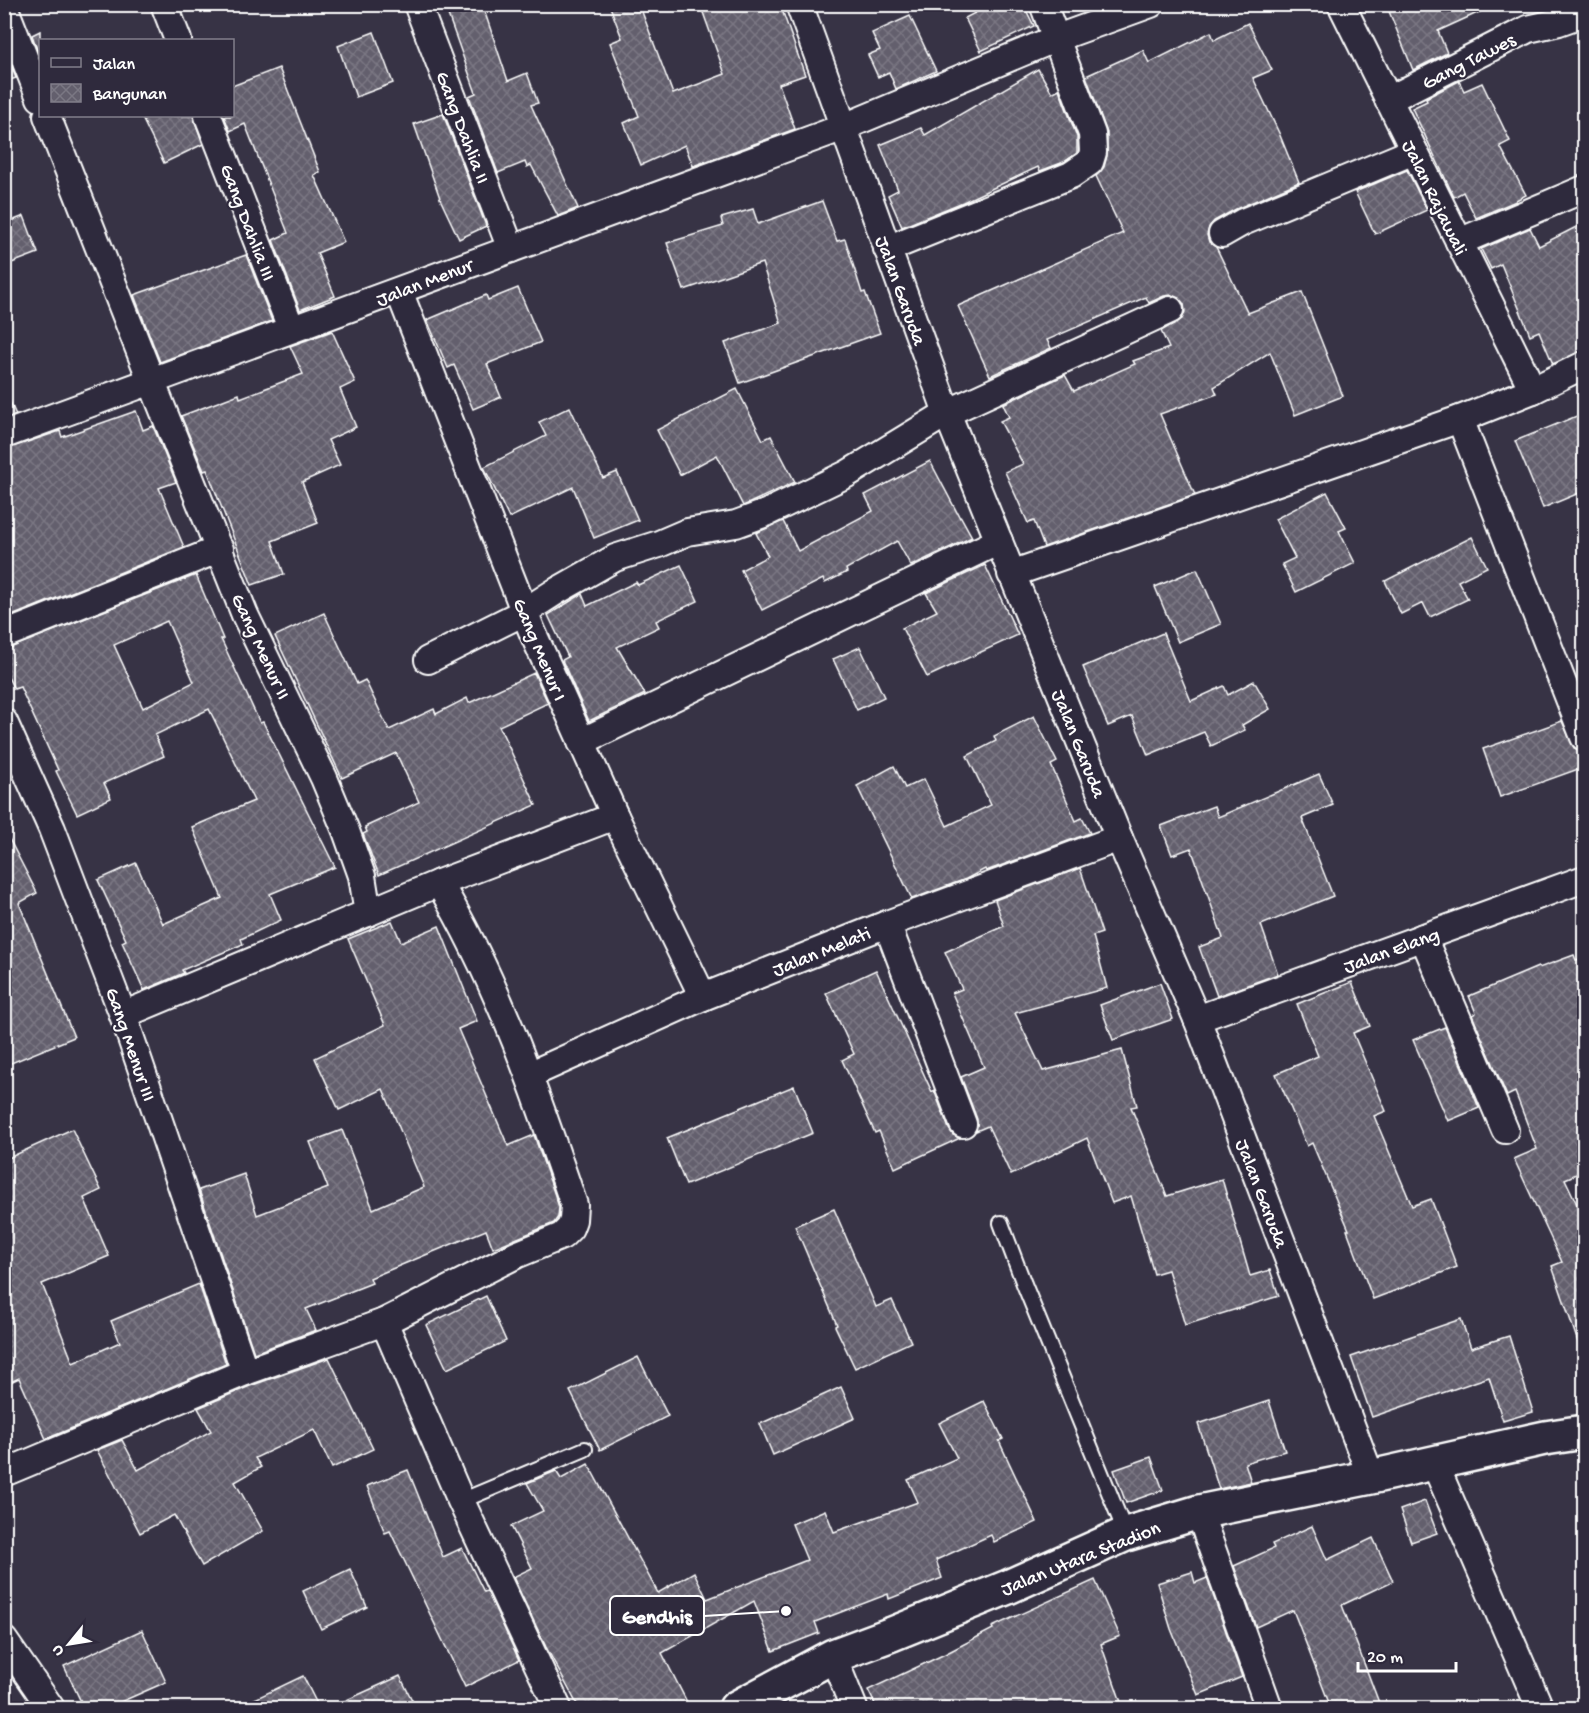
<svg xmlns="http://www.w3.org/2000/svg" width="1589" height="1713" font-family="'Gochi Hand',sans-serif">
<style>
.building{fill:url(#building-cross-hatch);stroke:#fff;stroke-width:1.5;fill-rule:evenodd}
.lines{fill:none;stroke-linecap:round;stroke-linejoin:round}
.service-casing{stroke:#fff;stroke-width:18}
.minor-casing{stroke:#fff;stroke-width:30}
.tertiary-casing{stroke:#fff;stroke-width:38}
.service{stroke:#2f2a3d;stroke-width:14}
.minor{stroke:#2f2a3d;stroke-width:26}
.tertiary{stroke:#2f2a3d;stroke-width:33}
.labels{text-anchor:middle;stroke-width:4.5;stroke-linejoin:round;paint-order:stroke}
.street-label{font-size:20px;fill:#fff;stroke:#2f2a3d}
.leader{fill:none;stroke:#fff;stroke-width:2}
.callout-dot{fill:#fff;stroke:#2f2a3d;stroke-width:2}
.callout{fill:#2f2a3d;stroke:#fff;stroke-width:2}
.callout-label{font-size:21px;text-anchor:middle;font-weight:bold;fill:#fff}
</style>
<defs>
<pattern id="building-cross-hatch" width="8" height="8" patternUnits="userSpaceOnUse" patternTransform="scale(1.5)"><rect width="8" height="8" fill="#635f6d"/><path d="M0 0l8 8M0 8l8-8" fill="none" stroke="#7a7783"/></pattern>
</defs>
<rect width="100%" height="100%" fill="#373345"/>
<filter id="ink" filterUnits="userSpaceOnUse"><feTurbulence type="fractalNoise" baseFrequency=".0167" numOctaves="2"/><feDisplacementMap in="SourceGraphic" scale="12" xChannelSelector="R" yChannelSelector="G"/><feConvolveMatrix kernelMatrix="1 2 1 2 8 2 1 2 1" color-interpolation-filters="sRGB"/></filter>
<g filter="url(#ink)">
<g class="building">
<polygon points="461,4 482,4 508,81 527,73 538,103 531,105 578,208 558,216 531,165 527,167 525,162 498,173 469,96 476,93 446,9"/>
<polygon points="609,4 639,4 673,94 725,74 700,4 780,4 805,75 779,84 795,129 693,166 685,145 641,165 624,123 639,116 610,43 622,38"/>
<polygon points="992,4 1023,4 1034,26 981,51 965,18"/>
<polygon points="1386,4 1497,4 1438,31 1447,53 1413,70"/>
<polygon points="910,16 936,71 896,89 889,72 878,77 868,55 880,50 872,33"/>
<polygon points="1248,23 1272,70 1253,78 1279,133 1299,182 1236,209 1214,221 1209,227 1207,235 1209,242 1216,247 1248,313 1302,292 1343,396 1295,415 1270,352 1214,387 1217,394 1160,414 1195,495 1044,547 1034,521 1028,523 1005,472 1023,464 1000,421 1009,417 1003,404 1065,375 1074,391 1135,364 1133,361 1169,348 1161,331 1182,319 1185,312 1184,304 1179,298 1172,295 1164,296 1149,303 1146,297 1047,340 1051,348 990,376 958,306 1123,233 1096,176 1104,167 1107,156 1107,133 1086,76 1143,50 1149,63 1211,32 1214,40"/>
<polygon points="40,31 40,58 32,35"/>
<polygon points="374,32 393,83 356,97 338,46"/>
<polygon points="4,48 16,78 4,82"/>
<polygon points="279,68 320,172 314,175 344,242 317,253 335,296 300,310 273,240 288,233 245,124 230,131 224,116 232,116 232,86"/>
<polygon points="1038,69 1052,93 1059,89 1077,137 1077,153 1064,162 1040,171 1038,167 963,202 902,227 888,195 898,190 880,145 921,128 925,135"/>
<polygon points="1459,81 1464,91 1482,83 1510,141 1500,146 1526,195 1516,200 1516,201 1476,218 1463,192 1454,197 1412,108 1427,101 1426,98"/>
<polygon points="443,114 486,226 459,239 441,201 414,124"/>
<polygon points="141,116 193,116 203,144 164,163"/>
<polygon points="1407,170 1427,210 1375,234 1355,192"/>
<polygon points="822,201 837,241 845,239 862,293 865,292 880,333 740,383 725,343 781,323 762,263 684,290 667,243 723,226 721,218 753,209 758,224"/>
<polygon points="24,216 38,253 4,266 4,224"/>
<polygon points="1584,223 1584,350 1553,364 1539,331 1530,335 1501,264 1491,269 1481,249 1530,228 1539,246"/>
<polygon points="246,255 272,321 160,362 134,295"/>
<polygon points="518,288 541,342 487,364 501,397 473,409 454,365 448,368 427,320 486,295 488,300"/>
<polygon points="332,331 355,382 340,389 356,427 328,440 340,465 302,482 318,523 272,541 284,574 252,585 207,470 204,471 181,416 239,394 240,398 303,374 290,346"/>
<polygon points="4,388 16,415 4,419"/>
<polygon points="737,389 763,440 771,436 795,482 743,506 717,455 680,475 657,430"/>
<polygon points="570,407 603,478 617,472 638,520 594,538 573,487 509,518 484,467 546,436 539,422"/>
<polygon points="136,411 143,430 153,426 176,482 159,488 184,547 4,619 4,450 60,431 62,437"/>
<polygon points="1584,413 1584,491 1543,508 1515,441"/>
<polygon points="930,461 960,518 961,517 972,537 911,566 897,541 846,569 847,572 825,583 823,579 762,610 741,570 768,556 756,533 783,521 798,551 873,511 865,495"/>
<polygon points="1327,492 1346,528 1339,531 1355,563 1296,592 1282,564 1295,558 1275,519"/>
<polygon points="1472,537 1487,567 1458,581 1468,599 1430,617 1423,603 1401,614 1385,581"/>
<polygon points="681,565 698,601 656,621 659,627 617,647 645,694 589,721 562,660 568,657 548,615 582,594 587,606 636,582 638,585"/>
<polygon points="985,565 1018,635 927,677 902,628 937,611 926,593"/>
<polygon points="1197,569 1221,624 1178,642 1155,587"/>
<path d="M196,575L223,639H221L260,723L263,722L335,867L270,894L281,920L241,939L243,944L182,970L184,973L144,990L122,942L126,940L98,880L136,863L163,924L222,898L192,827L254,801L209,709L155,735L164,756L104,783L111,798L77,814L56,771L58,770L20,687L14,689L4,669V650ZM167,621L194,682L143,708L114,645Z"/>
<polygon points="324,613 357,684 365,680 389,730 434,709 436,714 467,698 469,703 534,673 548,703 499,726 536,805 379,875 363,834 367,832 365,827 419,802 396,753 342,778 275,636"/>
<polygon points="1163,633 1191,701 1224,686 1228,695 1254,681 1270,709 1242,725 1245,730 1211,746 1204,732 1148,755 1132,716 1108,726 1083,667"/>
<polygon points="860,647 884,697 857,710 833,659"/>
<polygon points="1034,716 1057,762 1051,765 1076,821 1082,818 1090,833 986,871 985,869 966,879 912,899 857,786 894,766 905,788 924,779 947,826 991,805 967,756 996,741 994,736"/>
<polygon points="1562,721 1574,748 1584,752 1584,767 1500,797 1483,749"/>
<polygon points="1319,774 1333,805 1302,818 1333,896 1261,925 1278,974 1217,996 1199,947 1223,938 1191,848 1172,855 1161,826 1214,806 1218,817"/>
<polygon points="4,829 37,893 19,903 74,1037 4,1066"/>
<polygon points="1080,868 1102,933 1093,936 1107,988 1015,1013 1043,1071 1122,1050 1137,1106 1131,1107 1167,1196 1222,1179 1250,1276 1270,1270 1279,1296 1185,1325 1168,1270 1154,1274 1131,1196 1112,1203 1087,1138 1011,1175 988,1126 976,1131 977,1119 961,1077 984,1067 952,993 962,989 945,952 1004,926 995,900"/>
<polygon points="392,921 401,942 439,926 477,1021 458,1029 508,1146 534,1135 559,1207 558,1217 554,1223 493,1248 486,1230 370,1278 372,1283 306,1309 316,1330 254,1353 199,1190 244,1174 257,1215 328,1188 310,1142 342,1130 373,1209 424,1187 383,1089 339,1110 315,1058 385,1025 348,939"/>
<polygon points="1574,955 1576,960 1584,957 1584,1171 1565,1179 1584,1219 1584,1347 1580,1348 1552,1266 1562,1262 1514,1159 1537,1149 1515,1092 1507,1096 1472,1015 1476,1013 1469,996 1538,967 1539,968"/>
<polygon points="876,970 932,1092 934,1090 949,1129 953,1135 960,1138 895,1168 879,1131 875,1133 842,1060 854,1054 826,993"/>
<polygon points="1352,982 1370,1026 1353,1033 1386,1111 1374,1116 1412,1206 1431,1199 1457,1267 1373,1299 1347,1230 1349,1230 1312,1143 1307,1146 1276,1074 1318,1056 1297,1004"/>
<polygon points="1160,983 1173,1019 1113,1040 1100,1005"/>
<polygon points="1445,1027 1479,1108 1448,1121 1413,1040"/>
<polygon points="794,1086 813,1133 686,1185 667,1138"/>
<polygon points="72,1129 101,1190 84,1198 109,1256 42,1284 73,1363 120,1342 111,1321 199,1284 226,1364 46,1439 19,1378 4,1385 4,1160"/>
<polygon points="834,1209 876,1307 892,1300 911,1342 855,1368 835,1326 837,1325 795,1226"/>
<polygon points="486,1296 506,1341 447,1369 426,1325"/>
<polygon points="1461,1319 1471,1348 1509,1336 1533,1412 1503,1421 1489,1377 1372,1417 1351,1357"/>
<polygon points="638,1357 668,1416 600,1450 570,1391"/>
<polygon points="329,1358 373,1449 332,1468 314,1430 255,1458 261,1467 235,1482 263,1531 202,1566 174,1515 140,1533 97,1450 122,1440 138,1470 211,1431 198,1408 250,1386"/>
<polygon points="841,1387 855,1418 773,1455 760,1424"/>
<polygon points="984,1401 1003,1439 999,1441 1037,1522 994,1542 991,1535 936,1560 942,1578 889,1599 888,1594 815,1622 819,1633 773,1651 754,1601 662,1653 690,1708 579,1708 546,1647 513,1577 532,1568 511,1526 543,1511 527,1483 556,1471 561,1479 588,1464 658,1593 694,1572 707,1599 807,1560 792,1524 825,1510 834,1532 918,1502 908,1480 957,1458 939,1423"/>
<polygon points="1269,1401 1285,1451 1245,1463 1251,1482 1219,1489 1198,1424"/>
<polygon points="1151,1457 1163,1490 1126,1503 1114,1470"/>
<polygon points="408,1470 443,1557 462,1548 484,1592 487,1591 519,1660 465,1687 390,1531 385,1533 367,1486"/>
<polygon points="1425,1501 1437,1533 1411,1542 1400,1510"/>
<polygon points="1312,1526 1327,1560 1373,1538 1393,1581 1342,1605 1381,1708 1331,1708 1293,1610 1256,1627 1234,1566 1274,1548 1272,1544"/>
<polygon points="350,1569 367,1607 321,1629 303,1591"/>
<polygon points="1192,1572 1195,1583 1207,1578 1242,1677 1198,1695 1171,1629 1157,1583"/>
<polygon points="1095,1580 1120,1636 1101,1644 1123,1708 877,1708 868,1690 945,1654 993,1629 992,1627"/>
<polygon points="142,1630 166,1682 107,1708 84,1708 64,1666"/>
<polygon points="303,1676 319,1708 236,1708"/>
<polygon points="400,1676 416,1708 329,1708"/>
</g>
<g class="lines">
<defs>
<g id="service">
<polyline points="1001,1223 1024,1284 1126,1534"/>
<polyline points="461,1501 585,1449"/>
</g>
<g id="minor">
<polyline points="164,4 178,40"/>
<polyline points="417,4 511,249"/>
<polyline points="799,4 947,413 1119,838 1197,1019 1371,1477"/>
<polyline points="1341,4 1533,390"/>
<polyline points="4,6 40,98"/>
<polyline points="1388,100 1528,29 1559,22 1584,13"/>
<polyline points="47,116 151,380 245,615 324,778 346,831 362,876 368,913"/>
<polyline points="208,116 291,328"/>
<polyline points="1222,234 1243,222 1414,151"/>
<polyline points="1459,242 1584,189"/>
<polyline points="887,249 1071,175 1090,162 1093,152 1092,134 1043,4"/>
<polyline points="399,291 532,631 615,816 703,997"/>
<polyline points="1460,419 1584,737"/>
<polyline points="4,435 844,127 1057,38 1151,4"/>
<polyline points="1011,574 1460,419 1533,390 1584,365"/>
<polyline points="4,635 220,549"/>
<polyline points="428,660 524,612 555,592 615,558 659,544 687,532 736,524 766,513 847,474 947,413 1170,310"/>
<polyline points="4,722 52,829 123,1015 245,1372"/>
<polyline points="581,742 999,541"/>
<polyline points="887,924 963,1124"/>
<polyline points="1423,937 1505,1130"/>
<polyline points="123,1015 439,883 615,816"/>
<polyline points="1197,1019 1584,879"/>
<polyline points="529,1075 703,997 887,924 1119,838"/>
<polyline points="384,1322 461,1501 558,1708"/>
<polyline points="1434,1462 1540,1708"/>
<path d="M4,1473L245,1372L384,1322L516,1255L562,1236L570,1228L573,1220L574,1205C537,1095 499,984 439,883"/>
<polyline points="1199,1512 1269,1708"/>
<polyline points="4,1640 51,1708"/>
<polyline points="833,1656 854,1708"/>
</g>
<polyline id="tertiary" points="736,1708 833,1656 892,1634 1008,1587 1126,1534 1199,1512 1371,1477 1545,1438 1584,1432"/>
</defs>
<use href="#service" class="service-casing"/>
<use href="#minor" class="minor-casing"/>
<use href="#tertiary" class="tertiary-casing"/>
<use href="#service" class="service"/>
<use href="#minor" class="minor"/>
<use href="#tertiary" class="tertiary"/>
</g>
</g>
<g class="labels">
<g class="street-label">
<text transform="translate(1468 60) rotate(-27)" y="7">Gang Tawes</text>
<text transform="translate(464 127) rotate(69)" y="7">Gang Dahlia II</text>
<text transform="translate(1436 197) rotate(64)" y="7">Jalan Rajawali</text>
<text transform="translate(249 222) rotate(69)" y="7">Gang Dahlia III</text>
<text transform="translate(424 281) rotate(-21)" y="7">Jalan Menur</text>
<text transform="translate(902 290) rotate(70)" y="7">Jalan Garuda</text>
<text transform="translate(262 646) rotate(65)" y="7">Gang Menur II</text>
<text transform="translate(541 649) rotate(67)" y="7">Gang Menur I</text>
<text transform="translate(1080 743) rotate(68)" y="7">Jalan Garuda</text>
<text transform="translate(1391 949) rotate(-20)" y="7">Jalan Elang</text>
<text transform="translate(821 950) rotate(-22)" y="7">Jalan Melati</text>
<text transform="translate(132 1044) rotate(71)" y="7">Gang Menur III</text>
<text transform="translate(1263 1193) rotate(69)" y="7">Jalan Garuda</text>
<text transform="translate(1080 1557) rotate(-22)" y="7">Jalan Utara Stadion</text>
</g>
</g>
<path class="leader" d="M786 1611L704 1616"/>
<circle class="callout-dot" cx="786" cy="1611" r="6"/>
<rect class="callout" x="610" y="1596" width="94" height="39" rx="6"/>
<g class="callout-label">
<text x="657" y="1623">Gendhis</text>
</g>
<rect width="1589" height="1713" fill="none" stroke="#2f2a3d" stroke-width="24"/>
<rect x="12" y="12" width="1565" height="1689" fill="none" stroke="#fff" stroke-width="2" filter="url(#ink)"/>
<rect x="39" y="39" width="195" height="78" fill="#2f2a3d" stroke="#827f8b" stroke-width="1.5"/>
<rect x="51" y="58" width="30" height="9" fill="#2f2a3d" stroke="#827f8b" stroke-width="1.5"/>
<text x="93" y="69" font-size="18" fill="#ffffff">Jalan</text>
<rect x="51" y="84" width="30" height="18" fill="url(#building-cross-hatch)" stroke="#827f8b" stroke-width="1.5"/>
<text x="93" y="99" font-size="18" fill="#ffffff">Bangunan</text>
<g transform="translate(69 1644) rotate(240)" stroke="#2f2a3d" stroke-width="4.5" paint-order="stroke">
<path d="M0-4.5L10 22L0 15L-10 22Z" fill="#ffffff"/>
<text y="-9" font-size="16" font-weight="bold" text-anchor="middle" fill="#ffffff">U</text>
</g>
<path d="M1358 1662v9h98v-9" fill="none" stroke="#ffffff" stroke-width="3"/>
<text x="1367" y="1662" font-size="18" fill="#ffffff" stroke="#2f2a3d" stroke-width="4.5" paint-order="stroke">20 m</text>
</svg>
